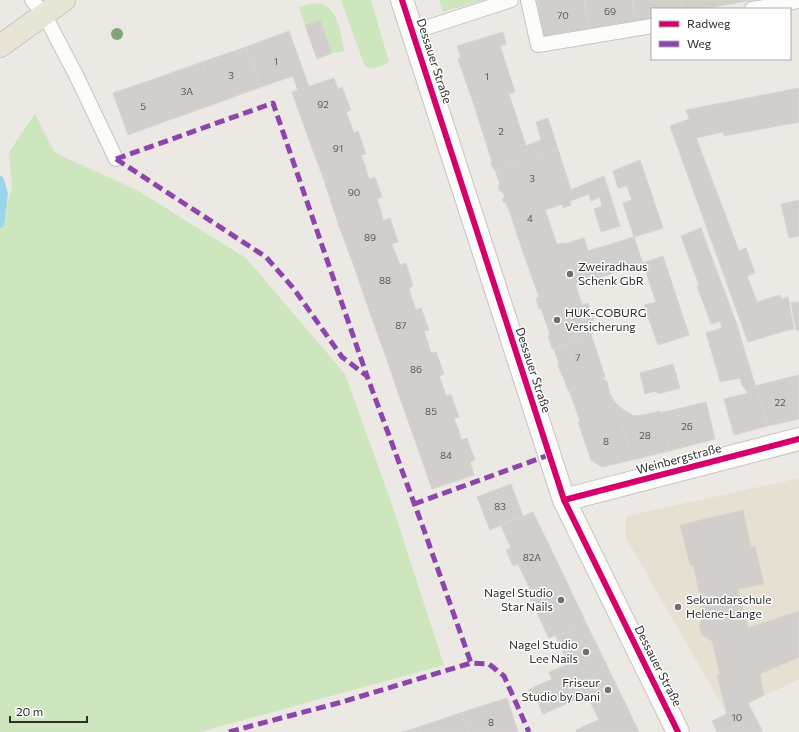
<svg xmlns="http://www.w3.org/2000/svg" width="799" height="732" font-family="Commissioner,sans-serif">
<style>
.education{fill:#e6e0d3}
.green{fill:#cee6be}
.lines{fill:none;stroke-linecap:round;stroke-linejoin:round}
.stream{stroke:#99d6ec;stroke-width:8}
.building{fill:#d1cecb;stroke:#d7d4d0}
.lane-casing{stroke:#c5c4c5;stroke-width:16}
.street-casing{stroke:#c5c4c5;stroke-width:24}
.secondary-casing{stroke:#c5c4c5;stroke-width:24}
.primary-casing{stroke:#c6c5c4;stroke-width:24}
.lane{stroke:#fcfcfb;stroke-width:14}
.street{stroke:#fcfcfb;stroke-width:22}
.secondary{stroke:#fcfcfb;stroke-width:22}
.primary{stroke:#e8e4d6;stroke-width:22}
.quiet{stroke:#8e44ad;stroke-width:5;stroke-dasharray:10 5;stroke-linecap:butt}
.cycleway-casing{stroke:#fff;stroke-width:8}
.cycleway{stroke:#d6006c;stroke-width:6}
.tree{fill:#82a575}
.poi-dot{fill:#706f6e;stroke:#fff;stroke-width:1.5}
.labels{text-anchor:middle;stroke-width:3;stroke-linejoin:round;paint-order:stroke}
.number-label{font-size:10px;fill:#585857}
.street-label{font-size:12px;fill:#2e2e2e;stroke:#fff}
.poi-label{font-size:12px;fill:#2e2e2e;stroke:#fff;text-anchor:start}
</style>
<rect width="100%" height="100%" fill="#ece8e4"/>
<polygon class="education" points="799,478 799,679 727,714 626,538 625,525 627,516"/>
<g class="green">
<path d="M341,0H371L389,62C381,66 370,73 364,64Z"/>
<polygon points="439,0 484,0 443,12"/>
<path d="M310,4C314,4 319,3 323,4C337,9 342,36 344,50C341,53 336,53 332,53L320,20L305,25L299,7Z"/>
<polygon points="35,114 55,153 137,190 246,258 345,374 391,502 444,665 200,732 0,732 0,225 12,188 9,152"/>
</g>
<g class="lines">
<polyline class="stream" points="0,180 4,194 0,224"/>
</g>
<g class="building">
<polygon points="537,0 584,0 589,30 544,38"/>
<polygon points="584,0 632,0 636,21 589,30"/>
<polygon points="632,0 681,0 683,9 652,9 652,18 636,21"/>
<polygon points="681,0 729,0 730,4 703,9 683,9"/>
<polygon points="729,0 752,0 730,4"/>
<polygon points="320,20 332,53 317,59 305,25"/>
<polygon points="289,31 309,87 298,91 293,76 261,87 246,47"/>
<polygon points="503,32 506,44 500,46 515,92 474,105 458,59 461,58 457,46"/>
<polygon points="246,47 261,87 217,103 202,62"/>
<polygon points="202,62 217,103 172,119 157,78"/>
<polygon points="157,78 172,119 128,135 113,93"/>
<polygon points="334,78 338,89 342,87 351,110 346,112 350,122 308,137 292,92"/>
<polygon points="799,88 799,122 724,136 723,132 696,138 686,110"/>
<polygon points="509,94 526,146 541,140 536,122 548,118 558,149 494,170 491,163 492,162 474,105"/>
<polygon points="689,119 739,251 746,248 755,273 747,276 757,302 780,295 781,299 788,297 794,329 788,330 748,342 670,126"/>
<polygon points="350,122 354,133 358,131 366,154 361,155 365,166 324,180 308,137"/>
<polygon points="558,149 571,190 509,210 506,202 504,203 502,199 505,198 502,191 500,191 498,186 500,185 495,170"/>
<polygon points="640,160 663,228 634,237 623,203 632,200 627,186 618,188 613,171"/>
<polygon points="365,166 369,179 375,177 382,197 377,199 381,211 339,226 324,180"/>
<polygon points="604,176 620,226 601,232 594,209 602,206 600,197 591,201 589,194 570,201 571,205 563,208 562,204 545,210 557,244 524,255 509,210 571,190"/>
<polygon points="799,200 799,236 789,238 781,204"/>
<polygon points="381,211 383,221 390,218 398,242 392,244 396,255 355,269 339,226"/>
<polygon points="701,228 737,325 748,362 717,370 706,333 722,328 720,321 711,324 697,286 699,285 681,236"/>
<polygon points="634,237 643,264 576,285 576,286 539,297 524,255 557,244 563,243 564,244 584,238 588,251"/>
<polygon points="396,255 400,265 406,263 413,286 409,288 412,299 370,313 355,269"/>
<polygon points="663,256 689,335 658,345 644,305 656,302 643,263"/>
<polygon points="576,286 582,305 588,303 594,320 588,322 591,334 552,349 548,336 550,335 541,308 539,309 536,298"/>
<polygon points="412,299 416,310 421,308 429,330 424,331 428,343 386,357 370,313"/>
<polygon points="799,302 799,330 796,330 791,303"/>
<polygon points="591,334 605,377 568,391 563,376 562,376 558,365 559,364 554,349"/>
<polygon points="428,343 431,353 436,352 444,374 439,376 443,387 401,401 386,357"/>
<polygon points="748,362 768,426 734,435 724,399 748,393 742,385 740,378 720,382 717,370"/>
<polygon points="673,364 680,388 658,394 656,391 645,394 640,373"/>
<polygon points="799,375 799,419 768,426 755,386"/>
<polygon points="601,378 607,381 610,394 614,401 620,407 627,412 621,420 632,460 602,467 591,460 578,422 580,421 569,390"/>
<polygon points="443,387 446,396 451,395 459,417 454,418 459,431 417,446 401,401"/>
<polygon points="706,402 715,439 669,451 660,413"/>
<polygon points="660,411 669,451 632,460 621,420 627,412 634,416 643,415"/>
<polygon points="459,431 461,440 467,438 471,450 475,460 470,462 474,475 432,489 417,446"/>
<polygon points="511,484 523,516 490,530 477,497"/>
<polygon points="743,510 751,547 755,546 764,584 737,589 748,628 799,611 799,657 760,674 764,695 727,714 717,675 720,674 712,641 702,635 699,625 703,618 700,604 702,604 693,565 690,565 680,525"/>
<polygon points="533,512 564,576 530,589 518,564 513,566 506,550 511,548 501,526"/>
<polygon points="564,576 586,623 549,638 526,590"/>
<polygon points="586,623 609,670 577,683 578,684 538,702 537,700 534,702 528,690 552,679 549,672 568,664 556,636"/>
<polygon points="609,670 627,707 599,720 587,695 543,714 538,702 578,684 577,683"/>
<polygon points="507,698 518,732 469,732 463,712"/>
<polygon points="748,703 763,732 717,732 712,721"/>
<polygon points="627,707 639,732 577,732 576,730"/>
<polygon points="463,712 469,732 420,732 419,727"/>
<polygon points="419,727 420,732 402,732"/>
</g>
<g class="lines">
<defs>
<g id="lane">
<polyline points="32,0 44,14 76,75 116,159"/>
<polyline points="528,0 538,45 652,26"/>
<polyline points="752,9 799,1"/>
<polyline points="413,32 511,0"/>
</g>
<polyline id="street" points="564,500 799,439"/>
<polyline id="secondary" points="402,0 564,500 678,732"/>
<polyline id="primary" points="0,46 64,0"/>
</defs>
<use href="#lane" class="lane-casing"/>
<use href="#street" class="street-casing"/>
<use href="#secondary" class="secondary-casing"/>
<use href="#primary" class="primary-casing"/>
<use href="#lane" class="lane"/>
<use href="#street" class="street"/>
<use href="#secondary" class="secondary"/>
<use href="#primary" class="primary"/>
<g class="quiet">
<polyline points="116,159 266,257 294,289 342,357 367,376 424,530 471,663 489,664 504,676 529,732"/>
<polyline points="116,159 273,103 367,376"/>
<polyline points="414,504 549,455"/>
<polyline points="229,732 251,726 342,702 471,663"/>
</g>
<defs>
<g id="cycleway">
<polyline points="402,0 564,500 678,732"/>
<polyline points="564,500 799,439"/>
</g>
</defs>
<use href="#cycleway" class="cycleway-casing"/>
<use href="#cycleway" class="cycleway"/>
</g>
<circle class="tree" cx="117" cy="34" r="6"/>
<g class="poi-dot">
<circle cx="570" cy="274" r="4"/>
<circle cx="557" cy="320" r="4"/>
<circle cx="561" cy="600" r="4"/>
<circle cx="678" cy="607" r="4"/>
<circle cx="586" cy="652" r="4"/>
<circle cx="608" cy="690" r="4"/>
</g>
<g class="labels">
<g class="number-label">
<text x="610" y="15">69</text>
<text x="563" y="19">70</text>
<text x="276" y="65">1</text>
<text x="231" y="79">3</text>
<text x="487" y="80">1</text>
<text x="187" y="95">3A</text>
<text x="323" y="108">92</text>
<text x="143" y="110">5</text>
<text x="501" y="135">2</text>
<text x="338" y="152">91</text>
<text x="532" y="182">3</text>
<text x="354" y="196">90</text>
<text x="530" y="222">4</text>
<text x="370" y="241">89</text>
<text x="385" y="284">88</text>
<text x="401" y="329">87</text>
<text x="578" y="361">7</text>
<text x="416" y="373">86</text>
<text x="780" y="406">22</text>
<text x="431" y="415">85</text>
<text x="687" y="430">26</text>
<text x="645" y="439">28</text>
<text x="606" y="445">8</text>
<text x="446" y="459">84</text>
<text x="500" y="510">83</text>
<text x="532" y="561">82A</text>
<text x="737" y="721">10</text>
<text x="491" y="726">8</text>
</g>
<g class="street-label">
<text transform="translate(434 61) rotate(72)" y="4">Dessauer Straße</text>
<text transform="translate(533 370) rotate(72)" y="4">Dessauer Straße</text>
<text transform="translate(679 459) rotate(-15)" y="4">Weinbergstraße</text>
<text transform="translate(658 666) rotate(63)" y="4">Dessauer Straße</text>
</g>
<g class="poi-label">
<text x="578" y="271">Zweiradhaus<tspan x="578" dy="14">Schenk GbR</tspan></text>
<text x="565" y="317">HUK-COBURG<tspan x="565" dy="14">Versicherung</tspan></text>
<text x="553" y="597" text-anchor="end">Nagel Studio<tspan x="553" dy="14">Star Nails</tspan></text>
<text x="686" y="604">Sekundarschule<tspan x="686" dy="14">Helene-Lange</tspan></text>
<text x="578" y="649" text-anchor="end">Nagel Studio<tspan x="578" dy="14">Lee Nails</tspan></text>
<text x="600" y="687" text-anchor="end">Friseur<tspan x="600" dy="14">Studio by Dani</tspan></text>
</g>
</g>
<rect x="651" y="8" width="140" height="52" fill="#ffffff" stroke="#ababab"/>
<rect x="659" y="21" width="20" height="6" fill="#d6006c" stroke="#ababab"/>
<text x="687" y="28" font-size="12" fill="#2e2e2e">Radweg</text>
<rect x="659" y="41" width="20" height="6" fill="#8e44ad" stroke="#ababab"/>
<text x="687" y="48" font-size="12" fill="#2e2e2e">Weg</text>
<path d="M10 716v6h77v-6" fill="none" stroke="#2e2e2e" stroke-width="2"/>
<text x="16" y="716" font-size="12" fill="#2e2e2e" stroke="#ffffff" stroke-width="3" paint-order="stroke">20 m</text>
</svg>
